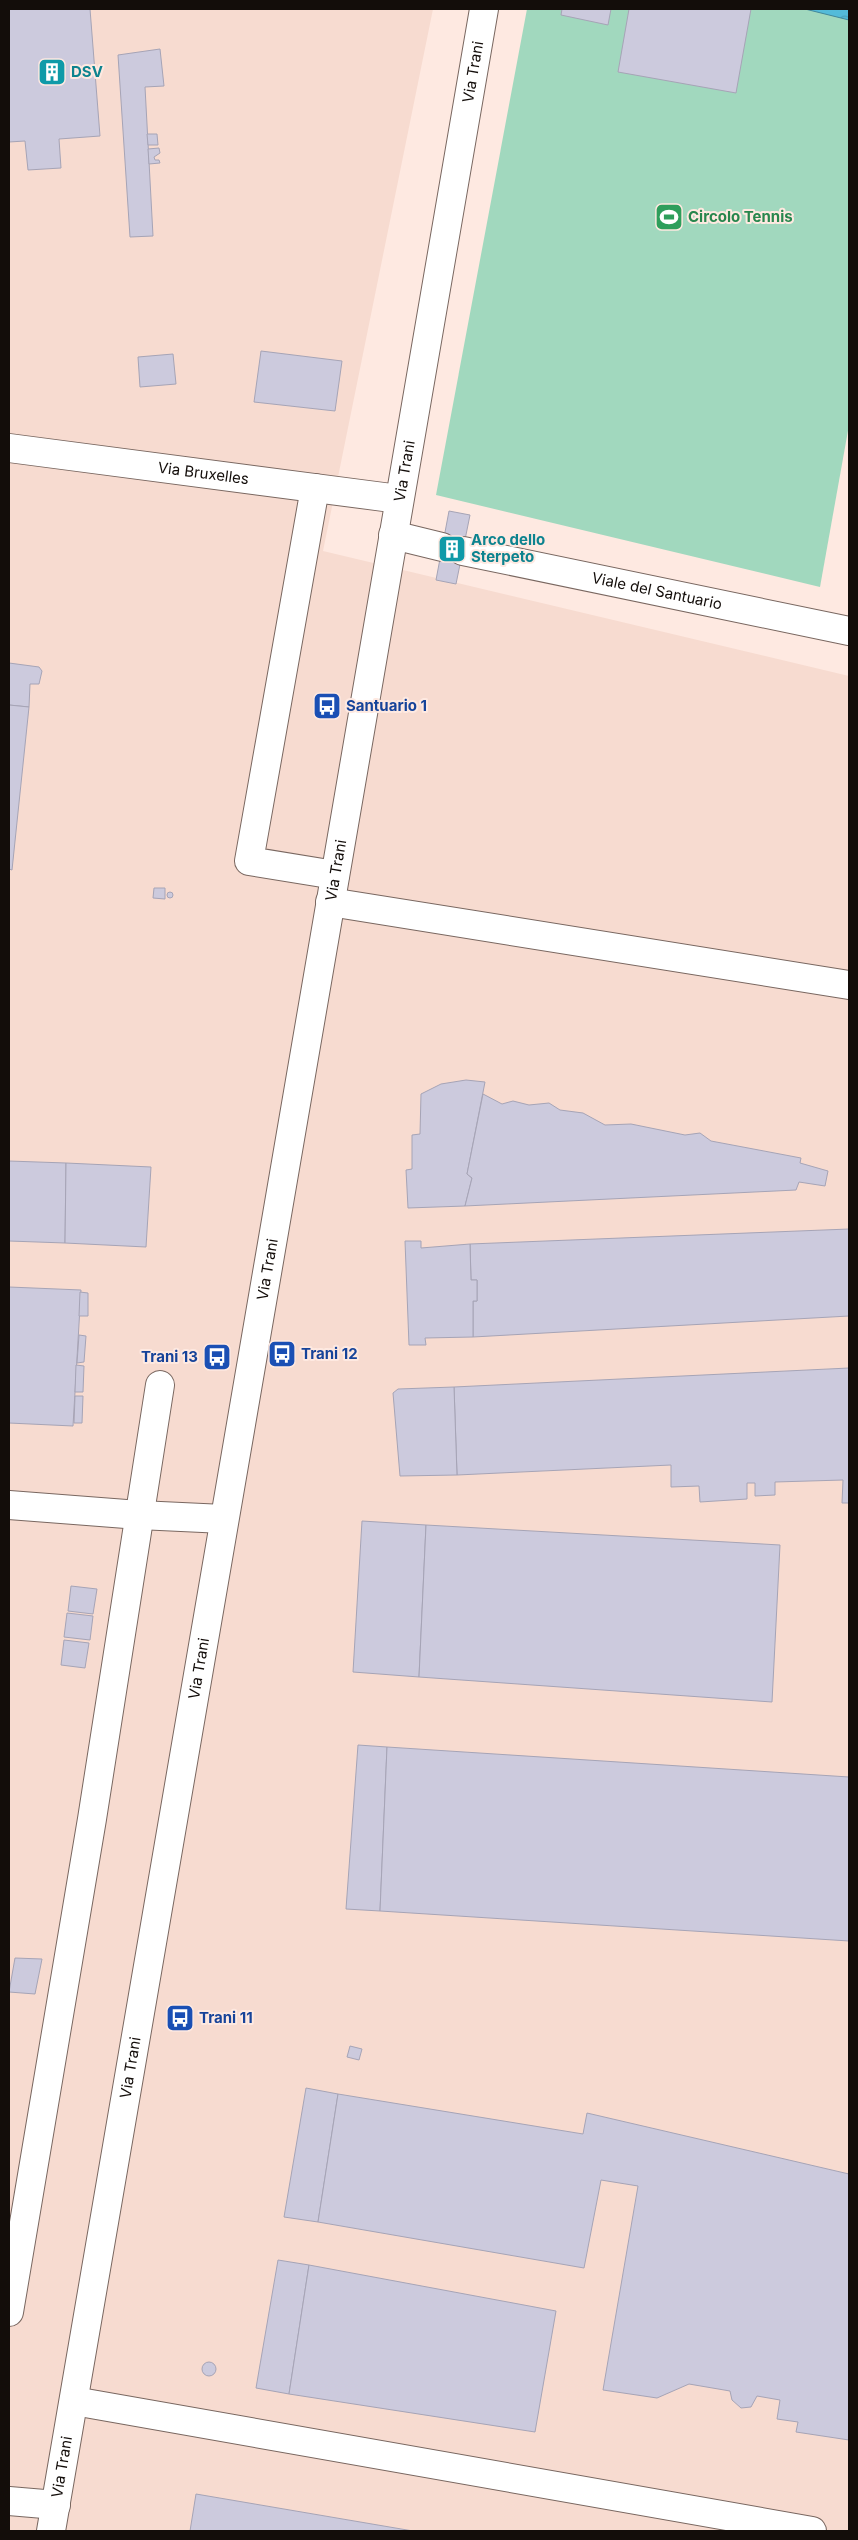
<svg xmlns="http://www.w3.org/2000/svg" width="858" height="2540" font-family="Inter,sans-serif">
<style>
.built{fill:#f7dbd0}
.pitch{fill:#a1d8be}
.water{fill:url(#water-waves);stroke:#40879b}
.building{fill:#cccadd;stroke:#a6a4b6}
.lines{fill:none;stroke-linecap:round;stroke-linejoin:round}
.street-casing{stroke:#796760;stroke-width:30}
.secondary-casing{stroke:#796760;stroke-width:30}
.street{stroke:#fff;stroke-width:28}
.secondary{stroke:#fff;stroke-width:28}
.labels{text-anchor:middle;stroke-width:4;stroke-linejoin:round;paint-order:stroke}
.culture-label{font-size:15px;font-weight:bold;fill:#0d838f;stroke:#fee9e1;text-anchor:start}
.street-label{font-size:15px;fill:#130d0a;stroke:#fee9e1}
.leisure-label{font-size:15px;font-weight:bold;fill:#27864d;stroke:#fee9e1;text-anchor:start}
.transit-label{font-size:15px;font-weight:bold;fill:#164399;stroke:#fee9e1;text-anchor:start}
</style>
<defs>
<pattern id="water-waves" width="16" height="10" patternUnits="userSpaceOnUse" patternTransform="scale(1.25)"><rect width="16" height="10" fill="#54bbd9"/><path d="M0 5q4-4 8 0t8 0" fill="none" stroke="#48a0b9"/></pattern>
</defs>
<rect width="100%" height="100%" fill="#fee9e1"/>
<polygon class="built" points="9,9 433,9 323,551 849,676 849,2531 9,2531"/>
<polygon class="pitch" points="527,9 849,9 849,425 820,587 436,495"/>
<polygon class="water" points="805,9 849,9 849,20"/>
<g class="building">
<polygon points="9,9 90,9 100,136 59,139 61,168 28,170 25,141 9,142"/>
<polygon points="562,9 611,9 608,25 561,15"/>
<polygon points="629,9 751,9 736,93 618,72"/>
<polygon points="160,49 164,86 145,87 153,236 130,237 118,55"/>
<polygon points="147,134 157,134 158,145 148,145"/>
<polygon points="159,148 160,153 154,157 155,160 159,160 160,163 149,164 148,149"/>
<polygon points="261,351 342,361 335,411 254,402"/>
<polygon points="173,354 176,384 140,387 138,357"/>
<polygon points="449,511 470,515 456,584 436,580"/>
<polygon points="9,663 39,667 42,671 39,684 30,684 29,707 9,705"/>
<polygon points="9,705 29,707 12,870 9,869"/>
<polygon points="154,888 165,888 165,899 153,898"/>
<circle cx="170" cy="895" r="3"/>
<polygon points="466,1080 485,1082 467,1174 472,1178 465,1206 408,1208 406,1170 412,1169 412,1135 420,1134 421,1094 441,1084"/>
<polygon points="483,1094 502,1104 513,1101 529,1105 549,1103 560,1110 583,1113 605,1125 631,1124 685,1135 700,1133 711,1141 801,1158 800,1163 828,1171 825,1186 799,1182 796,1190 465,1206 472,1178 467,1174"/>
<polygon points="9,1161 66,1163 65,1243 9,1241"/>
<polygon points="66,1163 151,1167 146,1247 65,1243"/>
<polygon points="849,1229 849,1316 473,1337 473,1301 477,1301 477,1280 471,1280 470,1244"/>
<polygon points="405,1241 421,1241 421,1248 470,1244 471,1280 477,1280 477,1301 473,1301 473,1337 425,1338 426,1345 409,1345"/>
<polygon points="9,1287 81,1290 73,1426 9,1423"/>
<polygon points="80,1292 88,1293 88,1316 79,1316"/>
<polygon points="79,1335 86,1336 84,1362 77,1363"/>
<polygon points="76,1365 84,1366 83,1392 75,1392"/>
<polygon points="849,1368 849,1503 842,1503 843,1480 775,1482 775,1495 755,1496 755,1483 747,1483 747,1499 700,1502 699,1486 671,1487 671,1465 457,1475 454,1387"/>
<polygon points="454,1387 457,1475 400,1476 393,1393 398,1389"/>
<polygon points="75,1396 83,1396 82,1423 74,1423"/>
<polygon points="362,1521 426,1525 419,1677 353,1672"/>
<polygon points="426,1525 780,1545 772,1702 419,1677"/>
<polygon points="71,1586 97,1589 93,1614 68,1611"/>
<polygon points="67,1613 93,1616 90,1640 64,1637"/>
<polygon points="64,1640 89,1643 85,1668 61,1665"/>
<polygon points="358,1745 387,1747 380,1911 346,1909"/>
<polygon points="387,1747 849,1777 849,1941 380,1911"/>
<polygon points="15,1958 42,1959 35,1994 9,1992"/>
<polygon points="350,2046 362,2049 359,2060 347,2057"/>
<polygon points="306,2088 338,2094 318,2222 284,2217"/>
<polygon points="338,2094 583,2134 587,2113 849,2174 849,2440 796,2432 798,2422 777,2419 780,2400 757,2396 751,2407 741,2408 732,2400 730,2391 689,2384 657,2398 603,2390 638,2186 601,2180 584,2268 318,2222"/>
<polygon points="278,2260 309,2265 289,2394 256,2388"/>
<polygon points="309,2265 556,2311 535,2432 289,2394"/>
<circle cx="209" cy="2369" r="7"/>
<polygon points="196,2494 413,2531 190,2531"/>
</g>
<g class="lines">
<defs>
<g id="street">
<path id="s1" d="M9,448L399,499"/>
<polyline points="315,488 249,861 335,875"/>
<polyline points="393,535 442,547"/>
<path id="s2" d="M463,551L849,631"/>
<polyline points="330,902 849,985"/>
<polyline points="9,1505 139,1515 224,1519"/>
<polyline points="9,2312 92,1819 160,1385"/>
<polyline points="74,2401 812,2531"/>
<polyline points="9,2501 56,2505"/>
</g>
<g id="secondary">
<path id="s3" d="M51,2531L484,9"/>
</g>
</defs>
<use href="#street" class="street-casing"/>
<use href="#secondary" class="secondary-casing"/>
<use href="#street" class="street"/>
<use href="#secondary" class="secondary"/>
</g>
<defs>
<symbol id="building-square" viewBox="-11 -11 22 22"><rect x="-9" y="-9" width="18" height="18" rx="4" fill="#0f9aa8" stroke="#fee9e1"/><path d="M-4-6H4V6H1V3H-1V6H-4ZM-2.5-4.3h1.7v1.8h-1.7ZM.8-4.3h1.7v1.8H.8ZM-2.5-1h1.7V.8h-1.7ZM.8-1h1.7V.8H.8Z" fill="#fff"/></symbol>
<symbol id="stadium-square" viewBox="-11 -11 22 22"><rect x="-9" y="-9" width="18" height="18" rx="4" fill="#2e9e5b" stroke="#fee9e1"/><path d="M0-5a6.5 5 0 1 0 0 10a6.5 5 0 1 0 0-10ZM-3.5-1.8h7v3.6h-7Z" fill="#fff"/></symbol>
<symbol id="bus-square" viewBox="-11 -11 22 22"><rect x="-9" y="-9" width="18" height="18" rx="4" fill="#1a4fb4" stroke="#fee9e1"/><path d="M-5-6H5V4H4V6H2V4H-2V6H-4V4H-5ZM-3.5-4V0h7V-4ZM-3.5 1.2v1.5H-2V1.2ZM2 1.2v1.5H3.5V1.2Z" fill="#fff"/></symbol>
</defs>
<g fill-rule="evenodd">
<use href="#building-square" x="36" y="56" width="32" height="32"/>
<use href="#stadium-square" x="653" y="201" width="32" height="32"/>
<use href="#building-square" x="436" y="533" width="32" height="32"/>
<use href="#bus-square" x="311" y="690" width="32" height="32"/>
<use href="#bus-square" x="266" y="1338" width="32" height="32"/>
<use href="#bus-square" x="201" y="1341" width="32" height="32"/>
<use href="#bus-square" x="164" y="2002" width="32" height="32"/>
</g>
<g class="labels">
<g class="culture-label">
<text x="71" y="77">DSV</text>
<text x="471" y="545">Arco dello<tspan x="471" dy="17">Sterpeto</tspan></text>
</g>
<g class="street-label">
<text dy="5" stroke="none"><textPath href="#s3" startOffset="2495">Via Trani</textPath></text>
<text dy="5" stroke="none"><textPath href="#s3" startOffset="2090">Via Trani</textPath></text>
<text dy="5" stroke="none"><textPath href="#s1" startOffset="196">Via Bruxelles</textPath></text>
<text dy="5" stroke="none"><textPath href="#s2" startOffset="198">Viale del Santuario</textPath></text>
<text dy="5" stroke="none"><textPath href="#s3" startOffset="1685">Via Trani</textPath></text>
<text dy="5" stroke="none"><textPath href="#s3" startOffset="1280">Via Trani</textPath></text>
<text dy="5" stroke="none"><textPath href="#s3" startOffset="875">Via Trani</textPath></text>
<text dy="5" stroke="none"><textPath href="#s3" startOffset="470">Via Trani</textPath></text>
<text dy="5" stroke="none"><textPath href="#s3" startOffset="65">Via Trani</textPath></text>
</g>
<g class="leisure-label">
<text x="688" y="222">Circolo Tennis</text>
</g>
<g class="transit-label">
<text x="346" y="711">Santuario 1</text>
<text x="301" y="1359">Trani 12</text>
<text x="198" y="1362" text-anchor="end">Trani 13</text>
<text x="199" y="2023">Trani 11</text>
</g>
</g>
<rect width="858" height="2540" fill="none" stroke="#130d0a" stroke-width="20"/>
</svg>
